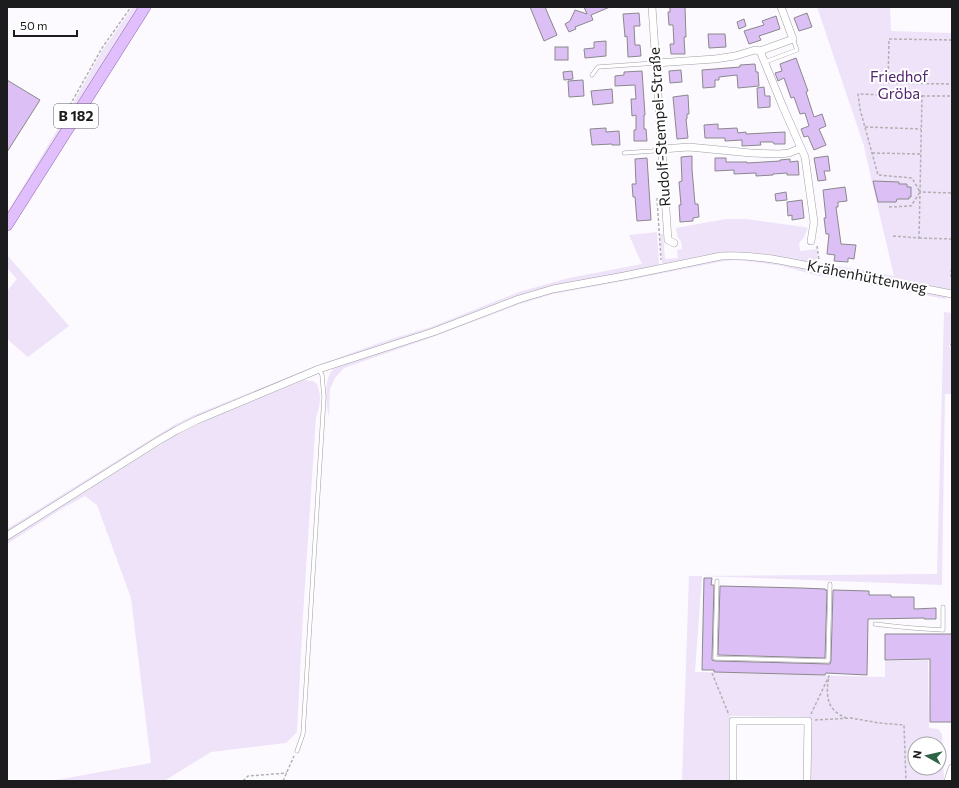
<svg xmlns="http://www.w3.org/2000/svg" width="959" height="788" font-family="Commissioner,sans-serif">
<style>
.green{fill:#eee3f9;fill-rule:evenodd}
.building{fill:#dcc0f5;stroke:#8a888c}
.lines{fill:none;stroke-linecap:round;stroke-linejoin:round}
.lane-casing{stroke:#a19fa3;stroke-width:4.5}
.street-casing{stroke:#a19fa3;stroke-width:8}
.primary-casing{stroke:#8f6aad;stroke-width:12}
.path{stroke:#b2b0b3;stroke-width:1.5;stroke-dasharray:3 2;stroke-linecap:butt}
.lane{stroke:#fff;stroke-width:3.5}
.street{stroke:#fff;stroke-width:7}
.primary{stroke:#e1bffd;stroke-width:11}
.labels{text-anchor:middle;stroke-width:4;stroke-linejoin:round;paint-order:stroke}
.shield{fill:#fff;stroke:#605f61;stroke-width:1}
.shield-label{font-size:14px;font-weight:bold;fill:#1c1b1d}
.park-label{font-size:15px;fill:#512470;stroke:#fff}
.street-label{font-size:15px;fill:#1c1b1d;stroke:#fff}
</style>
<rect width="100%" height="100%" fill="#fcfafe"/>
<g class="green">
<polygon points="133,7 140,7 7,220 7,213 67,114 102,51"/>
<polygon points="817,7 890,7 891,31 952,33 952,290 821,265 821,263 894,276 871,178 864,146"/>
<path d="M726,219H746L804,227L808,228L804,237L799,243L800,251L817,249L818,265C793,259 767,253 742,252C715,251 688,259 662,264L660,234H663L665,259L678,258L677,250L682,249L681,242L677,236L676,228Z"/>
<polygon points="657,232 659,265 622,273 572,283 454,321 195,417 155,438 97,476 7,532 7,529 174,425 194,415 318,365 385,341 431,327 519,292 569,278 642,264 629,235"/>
<polygon points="7,255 69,326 28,357 7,339 7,291 17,279 7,268"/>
<path d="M743,258L782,264L880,284L949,296L945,299L836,278L819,276L782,266L755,262L733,260L719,262L624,281L553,294L520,304L433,337L344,368L335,378L330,389L329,417C326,406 324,381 331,372C333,369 336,367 339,366L534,297L552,292L666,271L719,259Z"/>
<path d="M944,312L952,313V344H949V347H952V394H945L942,585L702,576L695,672L885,677V661L928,660L929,728L938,729L942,734L944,781H810V717L730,716V781H682L689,576L937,574ZM915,744H939V768H915Z"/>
<path d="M304,380L313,381L317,384C322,396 320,406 316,417L303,615L297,732L286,743L211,752L164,781H50L151,763L131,598L97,505L85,496L63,508L7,544V540L178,434L222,413Z"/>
</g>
<g class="building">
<polygon points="530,7 545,7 557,35 544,41"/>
<polygon points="584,7 610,7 591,15 593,20 575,27 576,29 569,32 565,24 570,21 575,10 587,14"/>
<polygon points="670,7 685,7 686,37 684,37 685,54 671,54 670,44 674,44 673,25 669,25 668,12 670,12"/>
<polygon points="639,13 640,26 634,26 635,45 640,45 641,56 628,57 627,36 625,37 623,14"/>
<polygon points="807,13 812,27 799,31 794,18"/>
<polygon points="776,16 780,29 759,36 761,40 749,44 744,31 764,25 762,21"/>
<polygon points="744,19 746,26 739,29 737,22"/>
<polygon points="708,34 725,34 726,47 709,48"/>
<polygon points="606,41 606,56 585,58 584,49 594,48 594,42"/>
<rect x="555" y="47" width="13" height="13"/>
<polygon points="796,58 808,91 806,92 814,117 822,114 826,126 819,129 826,145 814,150 808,136 804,137 801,129 809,126 805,113 800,114 794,97 791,98 784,78 778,81 775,73 782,71 780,64"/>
<polygon points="755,64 756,72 758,72 759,86 738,88 737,75 719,77 719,80 715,80 715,87 703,88 702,70 740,67 740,65"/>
<polygon points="681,70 682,82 670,83 669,71"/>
<polygon points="572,71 573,79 564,80 563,72"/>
<polygon points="642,71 645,115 644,115 644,129 646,129 647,141 634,141 634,130 636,130 636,115 632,116 631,99 636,99 635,85 615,86 615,76 624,75 624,72"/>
<polygon points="7,80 40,100 7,152"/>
<polygon points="583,80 584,96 569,97 568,81"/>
<polygon points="764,87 765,96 770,96 770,107 758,108 757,88"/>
<polygon points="612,89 613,103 593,105 591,91"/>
<polygon points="688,95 689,114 687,114 687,119 686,119 688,138 677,139 673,97"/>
<polygon points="718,124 718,129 737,128 738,133 746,132 746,134 785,132 785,144 774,144 773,142 760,142 761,145 742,146 742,140 725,141 725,138 705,138 704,125"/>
<polygon points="606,128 606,132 619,131 620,145 612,145 612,144 592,145 590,129"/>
<polygon points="692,156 692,169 695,204 698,204 699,217 693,218 693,221 680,222 679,205 681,205 679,182 682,181 681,157"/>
<polygon points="828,156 830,171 824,171 826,180 818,181 814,158"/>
<polygon points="647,158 651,220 637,221 635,197 633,197 632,184 636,184 635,159"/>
<polygon points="715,158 726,158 726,162 747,162 747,163 780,161 780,160 790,159 790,162 798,161 799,175 787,175 787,173 773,174 773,175 756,176 756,173 734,174 734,170 715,171"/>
<polygon points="873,181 899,182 899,184 907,184 907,187 911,187 911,197 909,197 909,199 897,199 896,202 878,202"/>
<polygon points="845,187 847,201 838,202 838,207 836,207 841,244 856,245 854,259 848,258 848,262 834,261 835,255 827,254 829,234 826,234 824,218 826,218 823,190"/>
<polygon points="786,192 787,200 776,201 775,194"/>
<polygon points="802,200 804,218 792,220 792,215 788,216 787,202"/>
<polygon points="704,578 712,578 711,585 714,585 712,658 712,660 715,661 830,664 831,661 833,590 869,591 869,595 891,595 891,597 914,597 914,609 936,608 936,619 924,619 924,618 868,619 867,675 826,673 825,675 714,672 714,670 702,670"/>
<polygon points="720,586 801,588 825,589 825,590 827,590 825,658 718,655"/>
<polygon points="885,634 952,634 952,722 930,722 930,659 885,660"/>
</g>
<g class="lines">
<defs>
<g id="lane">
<polyline points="765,62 797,50 793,39"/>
<polyline points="592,75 598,67 656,63"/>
<polyline points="624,153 653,151 662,149"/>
<polyline points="717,581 715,658 828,661 830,584"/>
<path d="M875,624C898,627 920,629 943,630V607"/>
<polyline points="297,751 303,734 324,397 322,375 319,369"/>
</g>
<g id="street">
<polyline points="652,7 668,240 674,243"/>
<polyline points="760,51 783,107 805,157 814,222 811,241"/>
<polyline points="656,63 715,59 735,56 755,50 760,51 793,39 781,7"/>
<polyline points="662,149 689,147 751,153 779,154 789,153 801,148"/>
<path d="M7,536L158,441L177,430L197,420L319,369L433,332L519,299L553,289L624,276L721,256C758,254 793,263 829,270C870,278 911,286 952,294"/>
<polyline points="733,781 733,721 808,721 807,781"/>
<polyline points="948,781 952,768"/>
</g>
<polyline id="primary" points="7,225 145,7"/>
</defs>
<use href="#lane" class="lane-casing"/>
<use href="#street" class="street-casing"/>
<use href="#primary" class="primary-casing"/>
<g class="path">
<polyline points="952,40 889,39 888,83 952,84"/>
<polyline points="922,96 952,96"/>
<polyline points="65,114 102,48 131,7"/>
<polyline points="865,127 921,129"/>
<polyline points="872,153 921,154"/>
<polyline points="657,198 661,260"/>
<polyline points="889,207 911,206 920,192 912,178 878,175 860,109 858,94 922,96 920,192"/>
<polyline points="893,236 919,238 920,192 952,193"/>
<polyline points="919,238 952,239"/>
<polyline points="817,246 819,260"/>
<polyline points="951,277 952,260"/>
<polyline points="950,345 952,345"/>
<polyline points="712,673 729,715"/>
<path d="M811,714L829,676C827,687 825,702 835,711C838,714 842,716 846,718"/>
<polyline points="815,720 851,718 879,723 904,725 906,781"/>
<polyline points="243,781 248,776 287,773"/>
<polyline points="283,781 294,756"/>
</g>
<use href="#lane" class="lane"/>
<use href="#street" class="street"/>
<use href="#primary" class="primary"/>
</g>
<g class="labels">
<rect class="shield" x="54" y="104" width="44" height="24" rx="3"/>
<g class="shield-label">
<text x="76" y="121">B 182</text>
</g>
<g class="park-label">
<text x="899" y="82">Friedhof<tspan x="899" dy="17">Gröba</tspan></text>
</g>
<g class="street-label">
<text transform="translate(660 127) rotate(-94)" y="5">Rudolf-Stempel-Straße</text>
<text transform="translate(867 277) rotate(11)" y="5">Krähenhüttenweg</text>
</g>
</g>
<rect width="959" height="788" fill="none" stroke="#1c1b1d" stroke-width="16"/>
<g transform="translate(927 756) rotate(278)"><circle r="19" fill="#ffffff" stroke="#a4a4a5"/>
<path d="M0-3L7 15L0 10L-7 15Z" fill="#2f6347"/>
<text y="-6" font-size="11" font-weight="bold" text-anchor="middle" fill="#1c1b1d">N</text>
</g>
<path d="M14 30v6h63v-6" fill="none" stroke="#1c1b1d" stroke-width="2"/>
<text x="20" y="30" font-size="12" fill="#1c1b1d" stroke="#ffffff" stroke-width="3" paint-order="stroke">50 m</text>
</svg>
